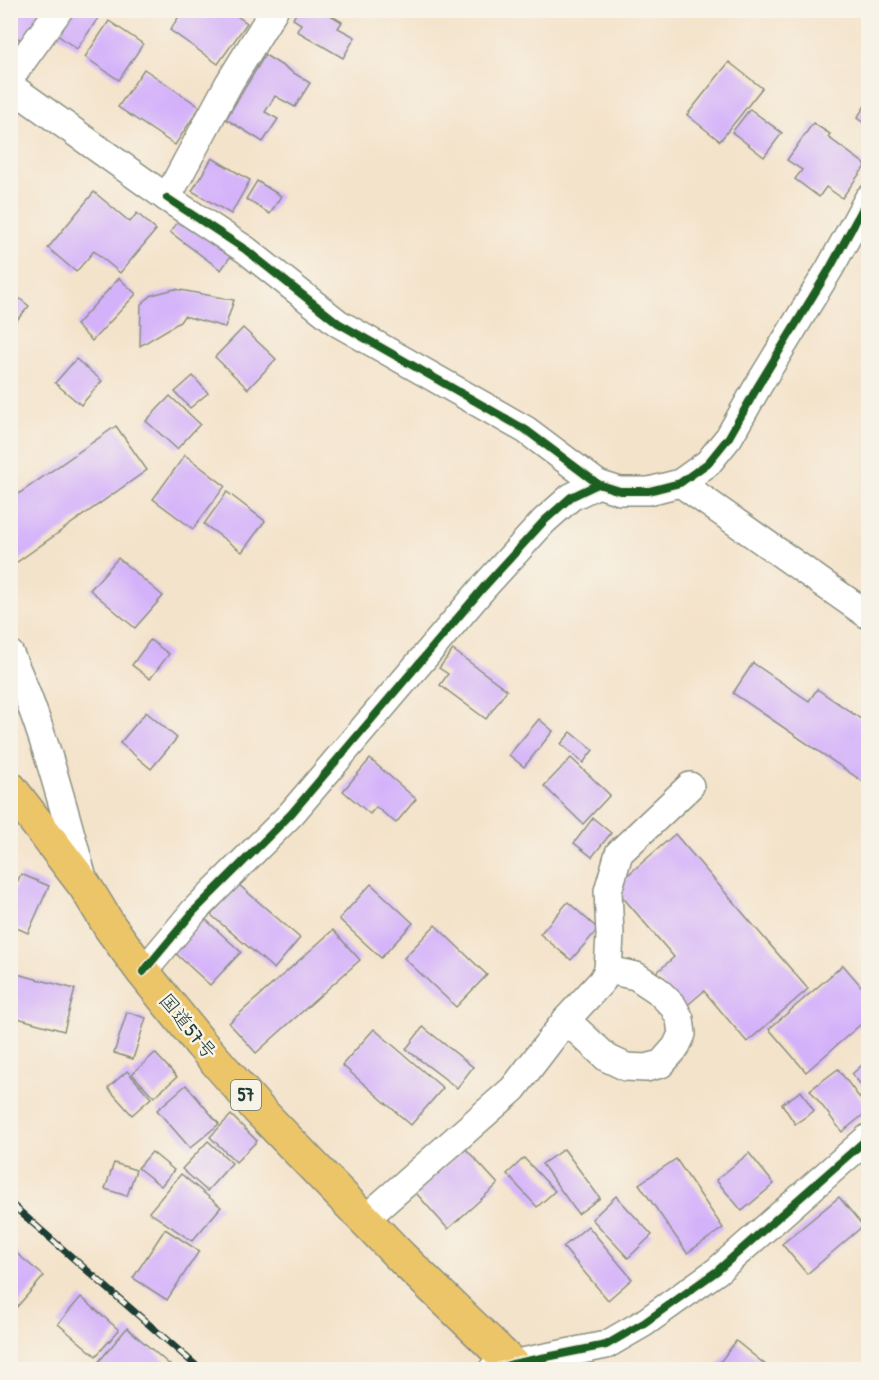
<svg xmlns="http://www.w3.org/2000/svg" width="879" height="1380" font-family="'Patrick Hand','Klee One',sans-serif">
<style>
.building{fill:#d4b2fa}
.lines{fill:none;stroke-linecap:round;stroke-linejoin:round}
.minor-casing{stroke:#8a9080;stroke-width:30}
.highway-casing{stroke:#8a9080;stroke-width:36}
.minor{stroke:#fff;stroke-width:27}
.highway{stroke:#edc569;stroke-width:33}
.rail-casing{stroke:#1f3d34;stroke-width:7}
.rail{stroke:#f7f3e8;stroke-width:4.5;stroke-dasharray:14;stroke-linecap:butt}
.cycleway-casing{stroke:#f7f3e8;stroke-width:11}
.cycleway{stroke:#1b5e20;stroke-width:8}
.labels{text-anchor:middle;stroke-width:5;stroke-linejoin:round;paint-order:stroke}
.shield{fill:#f7f3e8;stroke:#60746a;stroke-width:1.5}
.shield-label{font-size:18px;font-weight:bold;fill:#1f3d34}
.street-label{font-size:20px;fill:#1f3d34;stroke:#f7f3e8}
</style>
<rect width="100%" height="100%" fill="#f7f3e8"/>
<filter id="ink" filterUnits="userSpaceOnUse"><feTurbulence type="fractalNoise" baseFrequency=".0167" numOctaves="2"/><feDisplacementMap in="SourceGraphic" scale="12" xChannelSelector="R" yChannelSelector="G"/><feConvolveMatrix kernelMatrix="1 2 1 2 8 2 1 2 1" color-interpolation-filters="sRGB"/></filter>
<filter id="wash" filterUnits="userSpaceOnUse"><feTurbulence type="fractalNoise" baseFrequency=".008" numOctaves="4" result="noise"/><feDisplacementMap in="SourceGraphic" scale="24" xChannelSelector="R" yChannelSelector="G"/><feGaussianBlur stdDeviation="1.35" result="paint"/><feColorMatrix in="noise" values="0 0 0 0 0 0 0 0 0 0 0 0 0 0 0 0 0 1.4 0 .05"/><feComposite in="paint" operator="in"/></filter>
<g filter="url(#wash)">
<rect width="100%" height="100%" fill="#f4e3cb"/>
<g id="blocks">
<g class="building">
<polygon points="10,10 45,10 24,42 10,33"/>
<polygon points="73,10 95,10 101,14 77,49 56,34"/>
<polygon points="175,10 228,10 247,23 218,64 170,30 180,15"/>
<polygon points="298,10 322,10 342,22 338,28 355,37 343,58 297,31 301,24 293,19"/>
<polygon points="109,21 143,44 119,80 85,57"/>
<polygon points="265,55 310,83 295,107 275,96 265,112 278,119 263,142 226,119"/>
<polygon points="729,62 762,88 720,141 687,115"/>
<polygon points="144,69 200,107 175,145 118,107"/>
<polygon points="868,101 868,126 857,118"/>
<polygon points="750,109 782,133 764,157 732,132"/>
<polygon points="813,123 830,134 828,137 866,165 842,198 826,187 819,197 795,179 802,170 787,160"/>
<polygon points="212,158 250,180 231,214 192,191"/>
<polygon points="257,181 281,196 270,214 246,199"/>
<polygon points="94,192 130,222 137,213 156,230 120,273 94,251 76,272 48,248"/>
<polygon points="183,216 233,253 221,270 170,232"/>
<polygon points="119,278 136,294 92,341 76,325"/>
<polygon points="175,289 234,300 225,327 184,316 180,322 140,346 141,304 152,295"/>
<polygon points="10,291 29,306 10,328"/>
<polygon points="243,328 276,359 248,389 215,357"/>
<polygon points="76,359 102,381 81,405 55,383"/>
<polygon points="193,376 208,393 190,408 175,392"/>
<polygon points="170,396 200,424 177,449 146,421"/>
<polygon points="116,426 147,470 10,567 10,500"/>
<polygon points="185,455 225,486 193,529 153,499"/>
<polygon points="227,492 265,521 242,552 204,524"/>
<polygon points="118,558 163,596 135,628 90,590"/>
<polygon points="150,640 169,654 150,679 132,665"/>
<polygon points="453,650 507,690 486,719 440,685 448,674 439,668"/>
<polygon points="753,663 809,701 817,689 868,724 868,785 733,693"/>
<polygon points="146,712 177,738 151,769 120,743"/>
<polygon points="539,719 553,731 524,767 509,755"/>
<polygon points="571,732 593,750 583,763 561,744"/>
<polygon points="571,758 610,795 583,824 544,786"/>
<polygon points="370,759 416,799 396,823 376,807 370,814 343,791"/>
<polygon points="593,818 611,833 592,857 574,843"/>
<polygon points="675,834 808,989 747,1042 704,991 683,1009 654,975 674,957 614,887"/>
<polygon points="21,874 49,886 28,933 10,925 10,897"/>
<polygon points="238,884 300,938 274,969 211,915"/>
<polygon points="371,884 413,923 381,958 339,919"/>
<polygon points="568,902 598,929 571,960 540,934"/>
<polygon points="204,918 241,952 210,985 173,951"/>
<polygon points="435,925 487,975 456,1007 404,958"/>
<polygon points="333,930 360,960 256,1053 229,1023"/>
<polygon points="843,965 868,994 868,1018 806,1072 769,1029"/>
<polygon points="13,973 75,989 64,1031 10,1016 10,980"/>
<polygon points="127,1012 146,1018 133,1059 114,1053"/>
<polygon points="423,1027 473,1067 457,1088 406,1049"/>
<polygon points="374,1029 443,1088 411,1125 342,1065"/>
<polygon points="155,1053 177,1077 154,1097 132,1074"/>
<polygon points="868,1060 868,1093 852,1074"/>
<polygon points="838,1069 868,1109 868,1111 842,1132 810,1090"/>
<polygon points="127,1071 151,1098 132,1115 108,1088"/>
<polygon points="186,1085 219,1124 190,1148 157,1110"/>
<polygon points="801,1091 814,1111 795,1124 782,1104"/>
<polygon points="231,1115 257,1141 236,1162 210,1137"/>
<polygon points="208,1141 232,1163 207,1191 182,1169"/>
<polygon points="465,1148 498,1184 448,1229 416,1193"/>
<polygon points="564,1149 600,1198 578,1214 542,1164"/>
<polygon points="152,1152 174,1170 161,1186 138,1168"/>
<polygon points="749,1153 774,1184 742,1211 716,1180"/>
<polygon points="524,1158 555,1191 537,1207 507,1174"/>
<polygon points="676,1159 723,1228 687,1253 639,1184"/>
<polygon points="114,1163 136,1170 127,1196 105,1189"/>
<polygon points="181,1174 221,1207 192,1241 149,1212"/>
<polygon points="616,1196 652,1235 628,1258 592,1219"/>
<polygon points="839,1197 863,1226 807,1274 782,1244"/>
<polygon points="588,1226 632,1279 608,1300 563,1247"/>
<polygon points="165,1229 199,1251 167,1300 133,1278"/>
<polygon points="10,1248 44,1276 16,1308 10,1303"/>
<polygon points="81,1297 119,1330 96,1356 58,1324"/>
<polygon points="127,1328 170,1365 165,1370 102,1370 96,1365"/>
<polygon points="736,1341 772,1370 714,1370"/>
</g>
</g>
</g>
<g filter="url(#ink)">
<use href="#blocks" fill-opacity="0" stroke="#8a9080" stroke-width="1.5"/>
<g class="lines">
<defs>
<g id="minor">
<polyline points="10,78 59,10"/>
<polyline points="10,86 167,198 229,83 274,10"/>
<polyline points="167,198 246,250 338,323 526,430 598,484"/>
<polyline points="680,483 868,615"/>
<path d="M10,654C43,726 62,803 83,878"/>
<polyline points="143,972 194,911 291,814 483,588 544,521 571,497 598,484 620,491 649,491 680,483 708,463 729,437 758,386 830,268 868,199"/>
<polyline points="566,1020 607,1058 626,1067 646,1068 661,1064 676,1047 682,1034 680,1019 673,1006 657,990 636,976 608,970"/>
<polyline points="365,1219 513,1089 566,1020 602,981 608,970 610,935 608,891 619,853 690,786"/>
<polyline points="492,1370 512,1364 606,1345 644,1323 717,1271 868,1138"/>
</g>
<polyline id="highway" points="10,788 85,886 110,927 143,972 201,1044 258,1109 401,1257 518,1370"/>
</defs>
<use href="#minor" class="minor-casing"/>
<use href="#highway" class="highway-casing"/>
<use href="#minor" class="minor"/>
<use href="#highway" class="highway"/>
<defs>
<polyline id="rail" points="10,1203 201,1370"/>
</defs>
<use href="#rail" class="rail-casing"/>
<use href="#rail" class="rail"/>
<defs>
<g id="cycleway">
<polyline points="167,198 246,250 338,323 526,430 598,484"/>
<polyline points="143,972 194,911 291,814 483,588 544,521 571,497 598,484 620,491 649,491 680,483 708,463 729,437 758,386 830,268 868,199"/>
<polyline points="492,1370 512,1364 606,1345 644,1323 717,1271 868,1138"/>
</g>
</defs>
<use href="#cycleway" class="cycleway-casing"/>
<use href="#cycleway" class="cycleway"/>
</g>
</g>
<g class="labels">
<rect class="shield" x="231" y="1080" width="30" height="30" rx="4.5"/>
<g class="shield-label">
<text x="246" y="1101">57</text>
</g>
<g class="street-label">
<text transform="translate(188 1026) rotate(51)" y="7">国道57号</text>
</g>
</g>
<rect width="879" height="1380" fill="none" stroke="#f7f3e8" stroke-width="36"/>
</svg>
